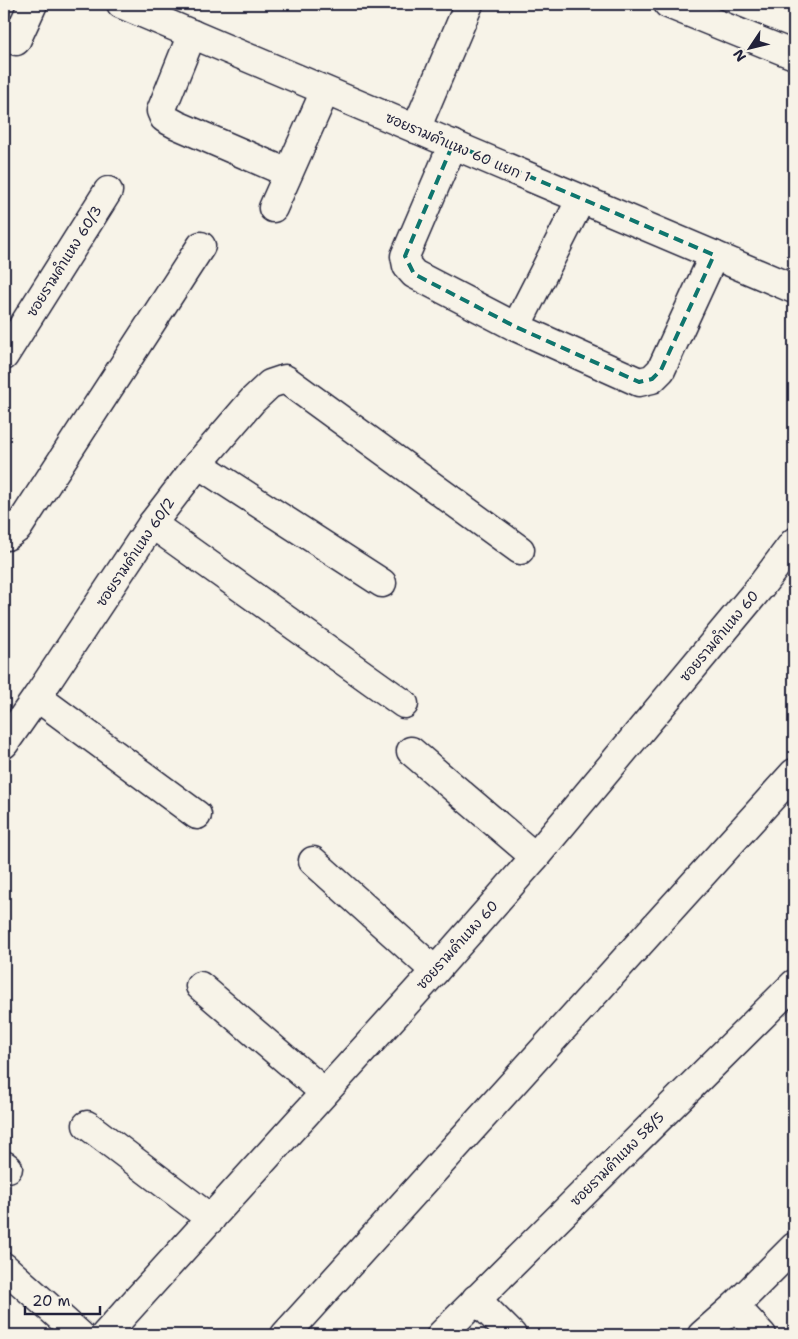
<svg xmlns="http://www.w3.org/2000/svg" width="798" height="1339" font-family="'Shantell Sans','Playpen Sans Thai',sans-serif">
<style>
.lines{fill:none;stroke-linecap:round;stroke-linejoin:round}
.minor-casing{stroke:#22223b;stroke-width:31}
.minor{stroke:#f7f3e8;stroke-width:28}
.marked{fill:none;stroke:#0f766e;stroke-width:4;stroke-dasharray:10 6;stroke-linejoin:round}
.labels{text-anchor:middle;stroke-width:4;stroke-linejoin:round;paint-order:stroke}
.street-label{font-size:14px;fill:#22223b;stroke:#f7f3e8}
</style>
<rect width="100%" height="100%" fill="#f7f3e8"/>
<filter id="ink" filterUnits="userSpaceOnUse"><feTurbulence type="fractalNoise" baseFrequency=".02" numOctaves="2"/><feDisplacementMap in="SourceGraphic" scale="10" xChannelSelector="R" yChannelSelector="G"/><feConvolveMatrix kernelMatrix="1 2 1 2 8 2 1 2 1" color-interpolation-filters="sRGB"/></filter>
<g filter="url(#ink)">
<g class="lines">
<defs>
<g id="minor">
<polyline points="121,4 794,289"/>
<polyline points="668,4 794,55"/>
<polyline points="192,34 161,111 164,118 177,125 288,173"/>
<polyline points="16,41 33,4"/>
<polyline points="416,129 469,4"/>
<polyline points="453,144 405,256 407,266 414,274 516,327 639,382 652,379 661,370 714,255"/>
<polyline points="273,208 325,91"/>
<polyline points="516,327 581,199"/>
<polyline points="4,356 108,191"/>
<polyline points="198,464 382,583"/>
<polyline points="152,524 404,704"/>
<polyline points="4,536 7,536 18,528 201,246"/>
<polyline points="37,697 197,815"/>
<polyline points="4,744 37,697 152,524 198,464 253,400 270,384 285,379 520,550"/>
<polyline points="411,751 535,857"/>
<polyline points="313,861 435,971"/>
<polyline points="200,986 324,1092"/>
<polyline points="87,1125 211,1219"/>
<polyline points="4,1165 8,1168"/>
<polyline points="4,1267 80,1335"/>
<polyline points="476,1299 512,1335"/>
<polyline points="735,1306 762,1335"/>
<polyline points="105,1335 435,971 535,857 761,586 794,542"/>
<polyline points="285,1335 794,773"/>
<polyline points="441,1335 794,984"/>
<polyline points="702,1335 735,1306 794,1247"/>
</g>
</defs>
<use href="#minor" class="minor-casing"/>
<use href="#minor" class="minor"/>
</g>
</g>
<path class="marked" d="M453,144L714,255L661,370L652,379L639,382L516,327L414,274L405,256Z"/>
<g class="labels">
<g class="street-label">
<text transform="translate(458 147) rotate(23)" y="5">ซอยรามคำแหง 60 แยก 1</text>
<text transform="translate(64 261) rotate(-58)" y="5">ซอยรามคำแหง 60/3</text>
<text transform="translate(135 552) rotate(-56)" y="5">ซอยรามคำแหง 60/2</text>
<text transform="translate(719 636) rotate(-50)" y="5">ซอยรามคำแหง 60</text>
<text transform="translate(457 945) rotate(-48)" y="5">ซอยรามคำแหง 60</text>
<text transform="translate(617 1159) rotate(-45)" y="5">ซอยรามคำแหง 58/5</text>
</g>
</g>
<rect width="798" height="1339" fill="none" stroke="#f7f3e8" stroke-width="20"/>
<rect x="10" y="10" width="778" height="1319" fill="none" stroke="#22223b" stroke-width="2" filter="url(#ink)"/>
<g transform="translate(750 48) rotate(235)" stroke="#f7f3e8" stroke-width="4" paint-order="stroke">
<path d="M0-4L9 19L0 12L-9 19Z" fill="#22223b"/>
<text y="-8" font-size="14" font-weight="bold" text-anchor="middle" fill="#22223b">N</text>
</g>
<path d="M25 1306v8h75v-8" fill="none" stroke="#22223b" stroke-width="2.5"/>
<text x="32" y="1306" font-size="15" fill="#22223b" stroke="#f7f3e8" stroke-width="4" paint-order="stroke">20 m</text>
</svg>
